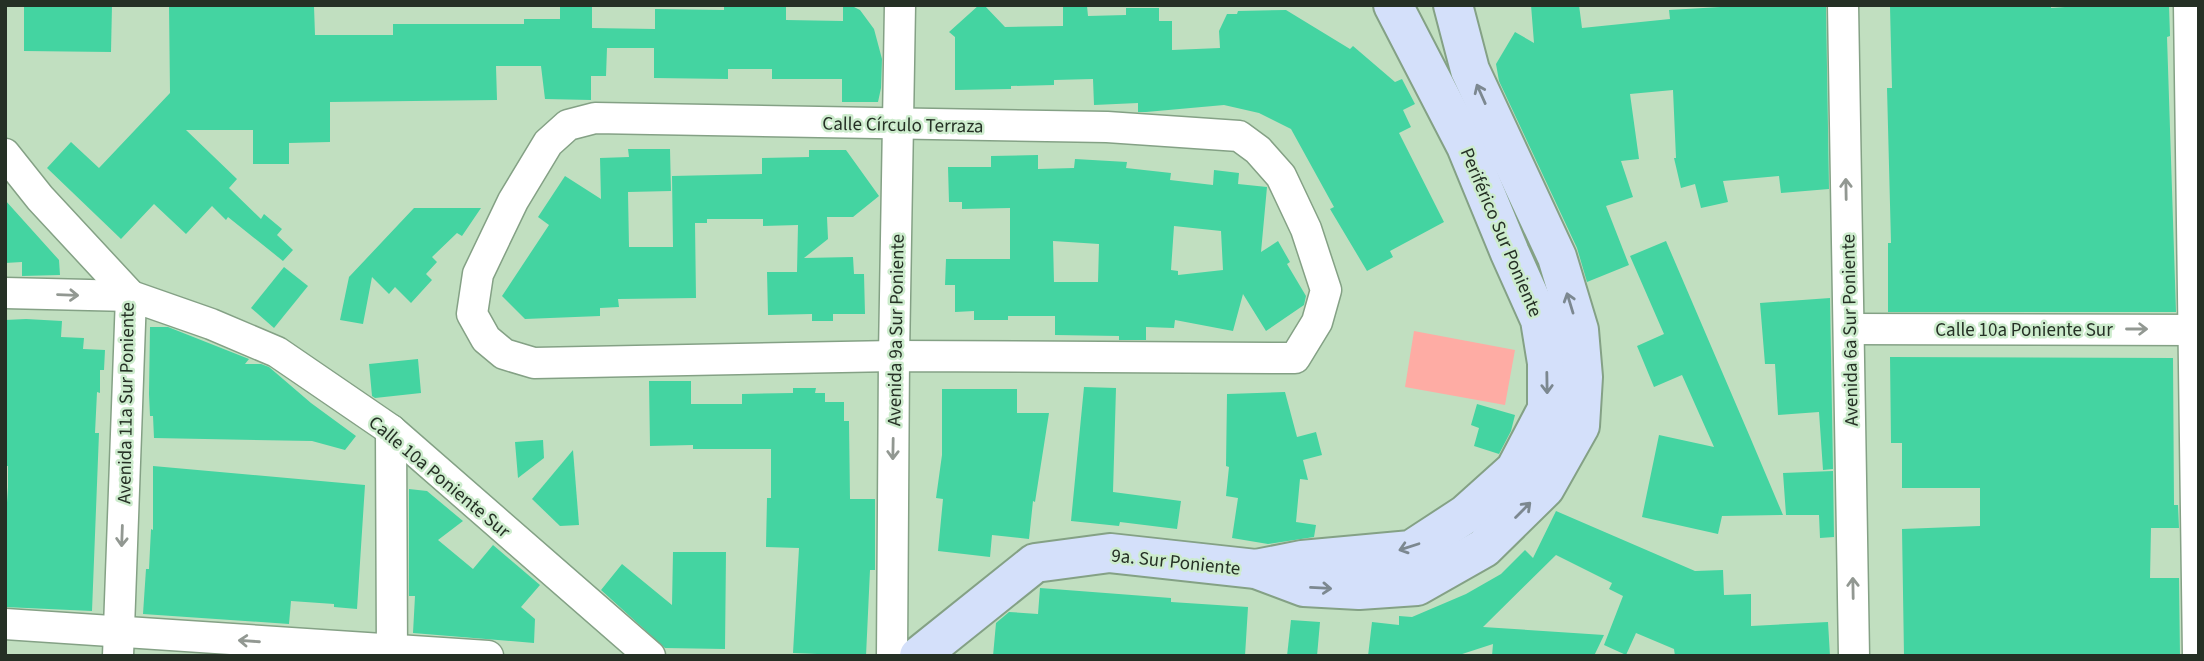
<svg xmlns="http://www.w3.org/2000/svg" width="2204" height="661" font-family="'Source Sans 3',sans-serif">
<style>
.green{fill:#feaca4}
.building{fill:#44d4a1;fill-rule:evenodd}
.lines{fill:none;stroke-linecap:round;stroke-linejoin:round}
.street-casing{stroke:#84a185;stroke-width:33}
.secondary-casing{stroke:#84a185;stroke-width:42}
.street{stroke:#fff;stroke-width:30}
.secondary{stroke:#d4e0fa;stroke-width:38}
.oneway{stroke:#7c8890}
.oneway2{stroke:#929892}
.labels{text-anchor:middle;stroke-width:5;stroke-linejoin:round;paint-order:stroke}
.street-label{font-size:19px;fill:#253025;stroke:#cdeccd}
</style>
<rect width="100%" height="100%" fill="#c1dfc0"/>
<polygon class="green" points="1414,331 1515,350 1505,405 1405,387"/>
<g class="building">
<polygon points="24,5 112,5 111,52 24,51"/>
<polygon points="169,5 212,5 212,7 314,6 315,35 393,35 393,24 524,24 524,19 560,19 560,5 592,5 592,28 655,29 655,9 724,10 724,5 786,5 786,20 843,21 843,5 850,5 860,10 874,29 882,59 881,88 878,102 842,102 842,79 772,79 772,69 728,69 728,79 654,78 654,48 607,48 606,76 591,76 591,100 545,99 541,66 496,66 497,100 330,102 330,142 289,143 289,164 253,164 253,130 186,130 237,179 229,188 261,219 264,214 282,229 277,235 293,250 283,261 228,217 226,220 212,206 186,234 154,204 121,239 47,168 71,142 99,168 170,93"/>
<polygon points="979,5 984,5 1005,27 1063,26 1063,7 1087,6 1088,16 1126,15 1126,8 1159,8 1159,21 1172,21 1172,50 1220,48 1219,31 1227,14 1237,14 1238,11 1286,10 1350,49 1353,46 1395,82 1402,79 1415,104 1403,110 1411,127 1399,133 1444,222 1390,251 1393,257 1367,271 1330,209 1334,207 1291,129 1259,113 1224,105 1146,112 1138,112 1138,103 1094,105 1093,79 1054,80 1054,85 1011,86 1011,89 955,90 955,37 949,32"/>
<polygon points="1531,5 1579,5 1582,28 1670,19 1669,10 1754,5 1826,7 1829,189 1781,193 1779,176 1723,181 1728,202 1701,208 1695,184 1681,188 1674,158 1676,158 1673,90 1630,94 1639,159 1621,161 1633,197 1606,206 1629,265 1587,282 1577,248 1499,81 1496,64 1515,32 1534,43"/>
<polygon points="1939,5 2051,5 2051,8 2093,5 2169,5 2170,36 2167,37 2176,312 1888,312 1888,243 1891,243 1887,88 1892,88 1890,7"/>
<polygon points="628,149 670,149 671,191 628,192 629,247 673,247 672,176 762,174 762,158 809,157 809,150 846,150 879,196 853,217 827,217 828,239 804,258 853,257 854,274 864,274 865,314 833,314 833,321 812,321 812,314 768,315 767,272 797,272 798,225 763,226 763,219 707,219 707,223 695,223 696,298 618,299 619,307 600,308 600,316 525,319 502,296 549,225 538,217 565,176 601,199 600,158 629,157"/>
<path d="M1038,155V169L1074,168L1075,159L1127,162L1126,168L1171,173L1170,180L1213,185L1214,170L1239,173L1238,184L1267,187L1261,252L1278,241L1290,262L1287,264L1306,296L1304,305L1266,331L1243,294L1233,331L1175,320L1174,328L1146,327V340H1119V336L1055,335V316H1008V320H974V311L955,312V285H945L946,259H1010V208L962,209V202H949L948,167H991V156ZM1174,226L1221,231L1223,270L1178,275V271L1171,270ZM1053,241L1099,244L1098,282H1054Z"/>
<polygon points="5,200 59,260 60,275 22,276 22,262 5,263"/>
<polygon points="414,208 481,208 462,236 457,233 432,257 437,262 426,274 432,280 411,303 395,287 389,294 372,277 363,324 340,320 349,277"/>
<polygon points="1666,241 1750,437 1783,515 1722,516 1718,534 1642,517 1659,435 1714,447 1682,375 1654,387 1637,346 1664,334 1630,256"/>
<polygon points="284,267 308,286 274,328 251,308"/>
<polygon points="1830,298 1833,469 1823,470 1819,412 1778,415 1775,364 1765,364 1760,303"/>
<polygon points="26,319 62,321 61,337 84,338 83,349 105,350 104,370 100,370 100,393 97,392 95,433 99,433 92,611 5,607 5,534 8,487 8,466 5,466 5,320"/>
<polygon points="150,327 168,327 249,359 245,364 261,364 269,367 311,403 356,436 345,450 312,441 154,438 153,416 150,416 149,394"/>
<polygon points="1890,357 2173,358 2174,505 2178,505 2179,528 2151,528 2150,578 2179,578 2180,656 1904,656 1902,529 1980,526 1980,488 1902,488 1902,443 1891,443"/>
<polygon points="418,359 421,393 375,398 372,396 369,364"/>
<polygon points="649,381 691,381 691,404 742,404 742,394 793,393 793,388 816,388 815,393 825,393 825,402 844,402 844,421 849,421 850,499 875,499 875,570 870,570 866,656 793,653 799,548 766,547 767,498 771,498 771,449 693,449 693,445 650,446"/>
<polygon points="1084,387 1116,388 1113,492 1181,501 1177,529 1120,522 1119,526 1071,521"/>
<polygon points="942,389 1017,389 1017,413 1049,413 1035,502 1033,501 1029,539 992,535 990,557 938,551 943,499 936,498 942,455"/>
<polygon points="1285,392 1297,437 1316,432 1322,455 1303,460 1308,480 1300,479 1296,522 1316,525 1314,537 1268,544 1232,538 1238,498 1226,496 1229,467 1226,466 1227,394"/>
<polygon points="1477,404 1515,415 1511,431 1499,454 1474,446 1479,428 1471,425"/>
<polygon points="543,440 544,458 518,478 515,442"/>
<polygon points="573,450 579,525 560,526 532,499"/>
<polygon points="153,466 365,485 357,609 334,607 334,604 291,601 289,624 143,614 146,569 149,569 151,529 153,530"/>
<polygon points="1833,471 1834,537 1820,538 1819,515 1786,515 1783,473"/>
<polygon points="409,489 427,491 463,521 438,540 473,569 493,545 540,585 521,607 535,619 534,643 413,633 415,596 409,596"/>
<polygon points="1556,511 1695,571 1723,570 1724,595 1751,594 1751,626 1828,622 1830,656 1675,656 1674,649 1636,633 1626,655 1604,645 1623,596 1609,589 1612,583 1556,555 1483,627 1604,635 1594,656 1492,656 1493,644 1456,656 1368,656 1372,622 1399,625 1399,616 1412,617 1466,594 1501,574 1525,550 1533,558"/>
<polygon points="673,552 726,552 725,649 665,648 601,590 622,564 672,605"/>
<polygon points="1040,588 1171,598 1171,602 1248,607 1245,656 993,656 996,623 1009,612 1038,614"/>
<polygon points="1291,620 1320,622 1317,656 1287,656"/>
</g>
<g class="lines">
<defs>
<g id="street">
<polyline points="1843,5 1854,656"/>
<polyline points="2189,5 2198,656"/>
<polygon points="595,118 1107,127 1239,136 1258,150 1281,176 1306,229 1326,290 1317,322 1295,358 894,356 534,363 504,354 486,339 472,314 478,274 513,201 548,143 568,125"/>
<polyline points="5,154 40,198 131,296 118,656"/>
<polyline points="5,293 131,296 211,324 277,352 391,430 650,656"/>
<polyline points="1849,329 2199,330"/>
<polyline points="391,430 392,656"/>
<polyline points="5,624 488,656"/>
<polyline points="892,656 894,356 900,5"/>
</g>
<g id="secondary">
<polyline points="1256,569 1302,560 1411,550 1466,514 1515,470 1547,409 1547,363 1540,320 1510,253 1466,146 1393,5"/>
<polyline points="919,656 1035,563 1110,553 1256,569 1304,587 1359,590 1417,586 1484,548 1545,488 1580,426 1583,377 1579,330 1557,257 1470,70 1453,5"/>
</g>
</defs>
<use href="#street" class="street-casing"/>
<use href="#secondary" class="secondary-casing"/>
<use href="#street" class="street"/>
<use href="#secondary" class="secondary"/>
</g>
<defs><path id="oneway-shaft" d="M-6 0H5M1.5-3L5.5 0L1.5 3" fill="none" stroke-width="1.6" stroke-linecap="round" stroke-linejoin="round" transform="scale(1.75)"/></defs>
<g class="oneway">
<use href="#oneway-shaft" transform="translate(1481 94) rotate(-114)"/>
<use href="#oneway-shaft" transform="translate(1570 303) rotate(-107)"/>
<use href="#oneway-shaft" transform="translate(1547 383) rotate(89)"/>
<use href="#oneway-shaft" transform="translate(1523 510) rotate(-45)"/>
<use href="#oneway-shaft" transform="translate(1409 547) rotate(162)"/>
<use href="#oneway-shaft" transform="translate(1321 588) rotate(3)"/>
</g>
<g class="oneway2">
<use href="#oneway-shaft" transform="translate(1846 189) rotate(-91)"/>
<use href="#oneway-shaft" transform="translate(68 295) rotate(2)"/>
<use href="#oneway-shaft" transform="translate(2137 329)"/>
<use href="#oneway-shaft" transform="translate(893 449) rotate(91)"/>
<use href="#oneway-shaft" transform="translate(122 536) rotate(92)"/>
<use href="#oneway-shaft" transform="translate(1853 588) rotate(-91)"/>
<use href="#oneway-shaft" transform="translate(249 641) rotate(-176)"/>
</g>
<g class="labels">
<g class="street-label">
<text transform="translate(903 124) rotate(1)" y="7">Calle Círculo Terraza</text>
<text transform="translate(1502 232) rotate(67)" y="7">Periférico Sur Poniente</text>
<text x="2024" y="336">Calle 10a Poniente Sur</text>
<text transform="translate(895 330) rotate(-89)" y="7">Avenida 9a Sur Poniente</text>
<text transform="translate(1849 330) rotate(-91)" y="7">Avenida 6a Sur Poniente</text>
<text transform="translate(125 403) rotate(-89)" y="7">Avenida 11a Sur Poniente</text>
<text transform="translate(440 476) rotate(40)" y="7">Calle 10a Poniente Sur</text>
<text transform="translate(1176 561) rotate(6)" y="7">9a. Sur Poniente</text>
</g>
</g>
<rect width="2204" height="661" fill="none" stroke="#253025" stroke-width="14"/>
</svg>
